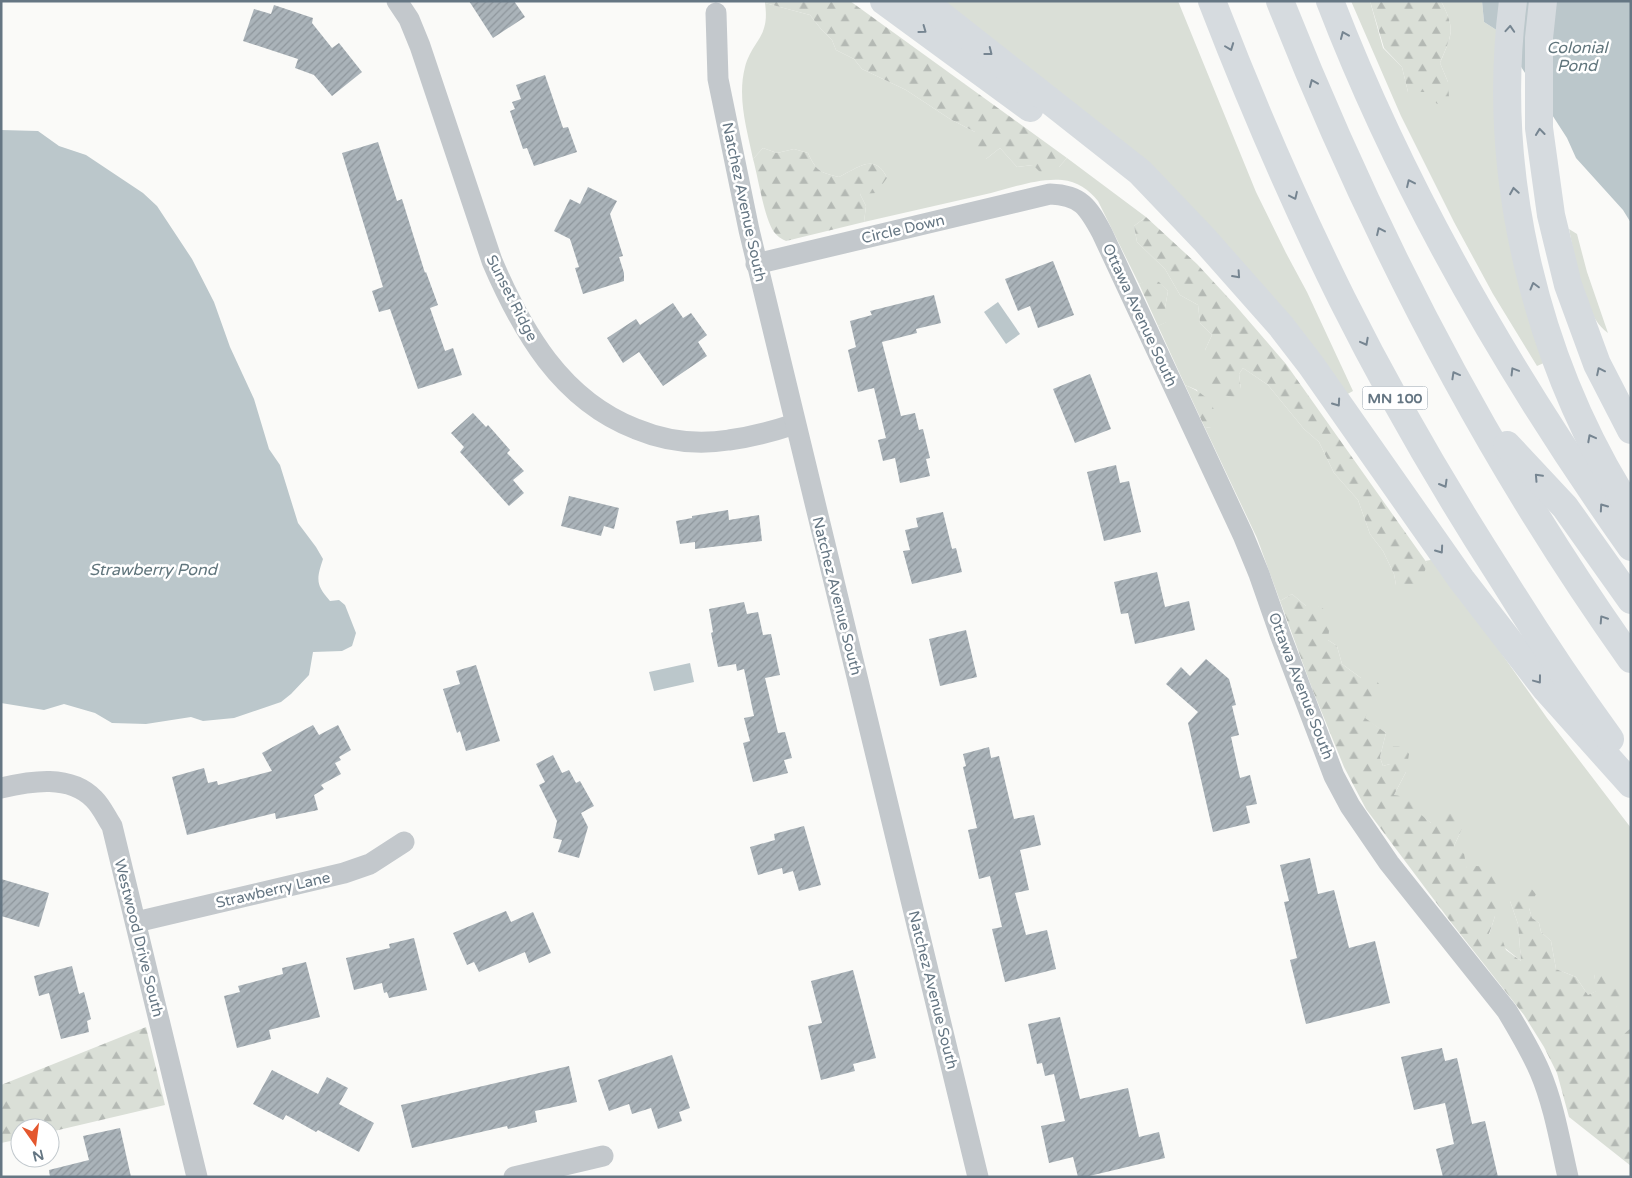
<svg xmlns="http://www.w3.org/2000/svg" width="1632" height="1178" font-family="'Varela Round',sans-serif">
<style>
.grass{fill:#dadfd7}
.forest{fill:url(#forest-firs)}
.water{fill:#bbc7cb}
.building{fill:url(#building-hatch)}
.lines{fill:none;stroke-linecap:round;stroke-linejoin:round}
.street{stroke:#c3c8cc;stroke-width:21}
.highway{stroke:#d6dbdf;stroke-width:28}
.oneway{stroke:#768591}
.labels{text-anchor:middle;stroke-width:5;stroke-linejoin:round;paint-order:stroke}
.shield{fill:#fff;stroke:#939fa8;stroke-width:1}
.shield-label{font-size:14px;font-weight:bold;fill:#657683}
.street-label{font-size:15px;fill:#657683;stroke:#fff}
.water-label{font-size:16px;font-style:italic;fill:#60757c;stroke:#fff}
</style>
<defs>
<pattern id="forest-firs" width="22" height="20" patternUnits="userSpaceOnUse" patternTransform="scale(1.25)"><rect width="22" height="20" fill="#dadfd7"/><path d="M5 1l3.5 6h-7zM16 11l3.5 6h-7z" fill="#b4b9b4"/></pattern>
<pattern id="building-hatch" width="6" height="6" patternUnits="userSpaceOnUse" patternTransform="scale(1.25)"><rect width="6" height="6" fill="#aab3b9"/><path d="M-1 1l2-2M0 6l6-6M5 7l2-2" fill="none" stroke="#8e969c"/></pattern>
</defs>
<rect width="100%" height="100%" fill="#fafaf8"/>
<g class="grass">
<polygon points="939,1 1178,1 1256,192 1286,253 1307,292 1353,391 1344,396 1288,316"/>
<path d="M1351,1H1370L1383,48L1402,67L1408,92L1448,82L1440,63C1452,34 1456,30 1441,1H1482L1484,22L1498,31L1546,362L1537,366L1493,294L1454,222L1401,116Z"/>
<path d="M765,3L810,15L821,29L832,40L836,50L854,59L862,69L906,90L950,119L975,132L986,159L1000,148L1017,167L1033,165L1059,167L1067,158L1146,217L1134,226L1137,242L1165,269L1180,295L1198,305L1200,323L1212,335L1205,350L1241,389L1239,374L1243,368L1268,385L1304,429L1319,442L1334,473L1358,500L1370,534L1383,551L1394,574L1396,585L1427,563L1425,561L1435,559L1547,718L1631,828V1028L1619,1039L1616,1006L1594,974L1597,991L1588,995L1576,977L1556,969L1551,941L1541,932L1539,923L1532,918L1529,908L1510,901L1518,924L1521,961L1489,935L1495,916L1454,846L1462,829L1431,823L1394,795L1406,772L1390,756V764L1383,766L1380,757L1386,733L1365,719L1361,678L1342,664L1337,646L1328,640L1318,606H1306L1292,594L1280,601L1257,538L1205,428L1211,427L1197,390L1185,385L1158,326L1166,322L1165,308L1168,291C1157,280 1153,278 1139,284L1098,201C1089,190 1077,181 1062,180C1039,178 1014,187 991,193C949,203 906,212 864,222L866,206L860,194L887,178C875,152 858,168 839,177C821,173 816,171 808,153L794,149L777,153L763,148L753,159C747,129 737,98 745,67C753,39 770,38 765,3Z"/>
<path d="M1569,229L1577,234L1587,272L1608,333C1583,316 1575,258 1569,229Z"/>
</g>
<g class="forest">
<polygon points="765,1 850,1 1067,158 1059,167 1059,173 1043,175 1033,165 1017,167 1000,148 986,159 976,161 969,147 975,132 950,119 906,90 862,69 854,59 836,50 832,40 821,29 810,15 765,3"/>
<path d="M1370,1H1441C1456,30 1452,34 1440,63L1448,82L1449,98L1437,104L1427,92H1408L1402,67L1384,48Z"/>
<path d="M763,148L777,153L794,149L808,153C816,171 821,173 839,177C858,168 875,152 887,178L876,193L860,194L866,206L864,222L786,241C781,239 777,236 774,232C764,218 758,176 753,159Z"/>
<path d="M1146,217L1197,264L1235,305L1286,364L1427,563C1424,580 1415,583 1402,591L1396,585L1394,574L1383,551L1370,534L1358,500L1334,473L1319,442L1304,429L1268,385L1243,368L1239,374L1241,389L1234,397L1217,394L1209,384L1205,350L1212,335L1200,323L1198,305L1180,295L1165,269L1137,242L1134,226Z"/>
<polygon points="1149,279 1159,282 1168,291 1165,308 1170,313 1167,322 1158,326 1139,284"/>
<path d="M1185,385C1203,393 1215,401 1216,421L1211,427L1205,428Z"/>
<path d="M1292,594L1306,606H1318L1331,613L1328,640L1337,646L1342,664L1361,678L1372,675L1379,684L1365,718L1386,733L1380,757L1383,766L1390,764V756L1393,746H1403L1409,754L1406,772L1394,795L1418,799L1419,813L1431,823L1441,811C1453,811 1458,818 1462,829L1454,846L1464,854L1467,868C1476,865 1481,865 1488,872C1493,875 1498,882 1499,888C1501,899 1493,924 1489,934L1501,936L1506,950L1521,961L1518,924L1510,901L1514,885H1528L1536,894L1529,908L1532,918L1539,923L1541,932L1551,941L1556,969L1576,977L1588,995L1596,991L1594,973L1603,968L1622,990L1616,1006L1626,1019L1619,1038L1631,1028V1166L1569,1117L1557,1073L1544,1047L1524,1015L1450,921L1366,809L1344,767L1313,691L1280,601Z"/>
<polygon points="146,1027 165,1105 50,1132 50,1128 20,1128 20,1139 1,1143 1,1085"/>
</g>
<g class="water">
<polygon points="1482,1 1631,1 1631,223 1623,210 1576,158 1567,138 1498,31 1484,22"/>
<path d="M1,130L38,131L59,146L86,155L143,193L157,206L192,259L214,302L230,347L254,399L269,449L280,465L298,523L316,547L323,559C316,580 316,585 330,601L339,600L345,605L356,633L352,646L342,651L313,652L309,675L291,694L281,702L234,718L203,721L191,717L146,724L112,723L95,713L64,704L44,710L1,703Z"/>
<polygon points="998,302 1020,334 1006,344 984,312"/>
<polygon points="690,663 694,682 654,691 649,672"/>
</g>
<g class="building">
<polygon points="469,1 514,1 525,17 493,38"/>
<polygon points="274,5 313,18 312,23 332,48 339,43 362,72 332,96 314,75 295,68 298,59 243,41 254,9 271,14"/>
<polygon points="545,75 563,128 568,127 577,152 534,166 527,148 523,149 510,111 515,109 512,102 521,99 516,85"/>
<polygon points="378,142 397,201 402,199 425,273 426,272 438,305 430,308 445,351 453,348 462,375 418,389 390,309 379,312 372,291 383,287 342,153"/>
<polygon points="588,187 617,201 610,214 623,256 619,257 624,273 624,281 583,294 575,268 579,267 570,239 554,231 570,199 580,204"/>
<polygon points="1053,261 1074,315 1038,328 1030,306 1018,311 1005,279"/>
<polygon points="934,295 941,323 916,329 917,333 882,342 901,416 915,413 919,430 923,429 930,458 926,459 930,476 900,483 895,458 883,461 878,440 886,438 874,388 858,392 848,350 856,347 850,321 872,315 870,311"/>
<polygon points="673,303 683,318 691,313 707,335 698,342 707,356 663,386 639,352 623,363 607,338 636,319 640,325"/>
<polygon points="1090,374 1111,429 1075,443 1053,389"/>
<polygon points="473,413 486,427 488,425 510,450 507,453 524,471 513,480 524,493 509,506 460,452 464,447 451,433"/>
<polygon points="1116,465 1120,483 1129,481 1141,532 1104,541 1087,472"/>
<polygon points="569,496 619,508 614,529 604,526 601,536 561,526"/>
<polygon points="728,510 729,520 759,515 762,541 695,549 695,542 680,544 676,521 692,518 692,516"/>
<polygon points="943,512 952,549 956,548 962,572 912,584 903,551 910,550 905,530 918,527 916,518"/>
<polygon points="1157,572 1165,607 1189,601 1195,630 1135,644 1128,613 1121,614 1114,582"/>
<polygon points="744,602 747,614 758,612 763,635 771,634 780,675 765,678 778,733 785,732 792,758 784,760 788,773 753,782 743,743 750,741 744,718 754,716 744,669 737,671 736,664 718,667 711,633 713,632 709,609"/>
<polygon points="966,630 977,677 940,686 929,639"/>
<polygon points="1206,659 1229,679 1236,705 1232,706 1239,735 1231,737 1240,778 1250,775 1257,804 1246,806 1250,823 1213,832 1188,723 1198,712 1166,684 1181,667 1190,676"/>
<polygon points="476,665 500,741 466,751 460,731 457,733 443,689 460,684 456,671"/>
<polygon points="313,725 319,735 338,725 351,750 339,757 341,760 335,763 341,774 321,785 324,789 314,795 318,810 276,819 275,813 187,835 172,777 204,768 208,783 217,781 218,785 272,771 262,753"/>
<polygon points="989,747 991,758 999,756 1014,819 1034,815 1041,845 1020,850 1029,890 1015,893 1026,935 1047,930 1056,969 1005,982 992,929 1002,927 990,876 979,879 968,830 977,828 963,767 966,766 963,754"/>
<polygon points="553,755 562,773 569,770 576,783 580,781 594,806 581,813 588,827 579,858 558,852 562,840 553,838 557,821 539,785 545,782 536,764"/>
<polygon points="804,826 821,885 799,891 793,871 783,874 782,868 758,875 750,847 775,840 774,834"/>
<polygon points="1310,858 1318,894 1334,890 1349,948 1375,941 1390,1003 1306,1024 1290,960 1297,958 1284,902 1289,901 1280,865"/>
<polygon points="1,879 49,893 39,927 1,916"/>
<polygon points="506,911 511,922 533,912 551,953 529,963 525,952 479,972 474,962 467,965 453,933"/>
<polygon points="414,938 427,990 389,998 387,992 384,993 382,983 354,990 346,958 390,948 389,944"/>
<polygon points="306,962 320,1017 269,1030 271,1039 237,1048 224,996 240,992 238,986 283,974 282,968"/>
<polygon points="72,966 79,994 84,992 91,1019 87,1021 89,1032 61,1039 49,993 39,996 34,976"/>
<polygon points="853,970 876,1058 853,1064 855,1071 821,1080 808,1026 822,1023 811,981"/>
<polygon points="1060,1017 1080,1099 1128,1088 1139,1137 1159,1132 1165,1158 1085,1177 1078,1177 1073,1157 1049,1163 1041,1126 1065,1121 1054,1074 1045,1076 1042,1063 1037,1064 1028,1024"/>
<polygon points="1442,1048 1445,1061 1457,1058 1472,1124 1485,1121 1498,1177 1443,1177 1436,1149 1454,1144 1445,1103 1414,1110 1401,1057"/>
<polygon points="672,1055 690,1108 679,1112 682,1121 658,1129 651,1108 632,1114 629,1104 609,1111 598,1080"/>
<polygon points="569,1066 577,1102 535,1111 537,1122 508,1129 507,1126 412,1148 401,1105"/>
<polygon points="272,1070 318,1094 327,1077 348,1088 339,1104 374,1123 359,1152 318,1130 316,1132 286,1115 283,1120 253,1104"/>
<polygon points="120,1128 131,1177 50,1177 49,1170 89,1160 83,1136"/>
</g>
<g class="lines">
<g class="street">
<path d="M397,1L409,19L420,46L492,261C522,331 561,400 636,429C665,441 698,445 729,440C751,437 774,431 795,424"/>
<polyline points="716,13 718,79 749,230 978,1177"/>
<path d="M756,264L1050,194C1081,195 1088,207 1102,233L1243,535L1259,574L1280,634L1334,776L1350,806L1389,863L1507,1011C1519,1031 1531,1051 1540,1072C1554,1105 1560,1142 1568,1177"/>
<path d="M1,788C31,781 70,774 94,799C102,807 106,817 112,826L197,1177"/>
<polyline points="136,922 344,873 370,864 404,842"/>
<polyline points="514,1177 603,1156"/>
</g>
<g class="highway">
<polyline points="884,1 1030,108"/>
<polyline points="923,1 1140,172 1204,239 1281,326 1311,365 1461,579 1546,689 1631,784"/>
<path d="M1212,1C1251,102 1294,202 1342,299C1390,395 1444,488 1502,578C1536,633 1572,687 1610,739"/>
<path d="M1280,1C1371,231 1487,457 1631,659"/>
<path d="M1330,1C1405,196 1511,377 1631,547"/>
<path d="M1513,1C1490,175 1537,364 1631,511"/>
<polyline points="1543,1 1539,38 1539,128 1551,215 1568,285 1597,364 1631,430"/>
<polyline points="1507,445 1565,507 1631,600"/>
</g>
</g>
<defs><path id="oneway-chevron" d="M-2-3.5L2.5 0L-2 3.5" fill="none" stroke-width="1.6" stroke-linecap="round" stroke-linejoin="round" transform="scale(1.25)"/></defs>
<g class="oneway">
<use href="#oneway-chevron" transform="translate(1510 29) rotate(-86)"/>
<use href="#oneway-chevron" transform="translate(923 30) rotate(36)"/>
<use href="#oneway-chevron" transform="translate(1344 35) rotate(-113)"/>
<use href="#oneway-chevron" transform="translate(1230 47) rotate(69)"/>
<use href="#oneway-chevron" transform="translate(989 52) rotate(38)"/>
<use href="#oneway-chevron" transform="translate(1313 83) rotate(-113)"/>
<use href="#oneway-chevron" transform="translate(1540 132) rotate(-96)"/>
<use href="#oneway-chevron" transform="translate(1410 183) rotate(-115)"/>
<use href="#oneway-chevron" transform="translate(1514 191) rotate(-99)"/>
<use href="#oneway-chevron" transform="translate(1294 196) rotate(65)"/>
<use href="#oneway-chevron" transform="translate(1380 231) rotate(-115)"/>
<use href="#oneway-chevron" transform="translate(1237 275) rotate(48)"/>
<use href="#oneway-chevron" transform="translate(1534 286) rotate(-105)"/>
<use href="#oneway-chevron" transform="translate(1365 342) rotate(62)"/>
<use href="#oneway-chevron" transform="translate(1514 371) rotate(-121)"/>
<use href="#oneway-chevron" transform="translate(1600 371) rotate(-116)"/>
<use href="#oneway-chevron" transform="translate(1455 375) rotate(-119)"/>
<use href="#oneway-chevron" transform="translate(1337 403) rotate(55)"/>
<use href="#oneway-chevron" transform="translate(1591 438) rotate(-118)"/>
<use href="#oneway-chevron" transform="translate(1538 477) rotate(-133)"/>
<use href="#oneway-chevron" transform="translate(1444 484) rotate(60)"/>
<use href="#oneway-chevron" transform="translate(1603 507) rotate(-125)"/>
<use href="#oneway-chevron" transform="translate(1440 550) rotate(55)"/>
<use href="#oneway-chevron" transform="translate(1603 619) rotate(-123)"/>
<use href="#oneway-chevron" transform="translate(1538 680) rotate(53)"/>
</g>
<g class="labels">
<rect class="shield" x="1362.5" y="386.5" width="65" height="23" rx="4"/>
<g class="shield-label">
<text x="1395" y="403">MN 100</text>
</g>
<g class="street-label">
<text transform="translate(744 202) rotate(78)" y="5">Natchez Avenue South</text>
<text transform="translate(903 229) rotate(-13)" y="5">Circle Down</text>
<text transform="translate(512 298) rotate(63)" y="5">Sunset Ridge</text>
<text transform="translate(1140 315) rotate(65)" y="5">Ottawa Avenue South</text>
<text transform="translate(837 596) rotate(76)" y="5">Natchez Avenue South</text>
<text transform="translate(1301 686) rotate(69)" y="5">Ottawa Avenue South</text>
<text transform="translate(273 890) rotate(-13)" y="5">Strawberry Lane</text>
<text transform="translate(139 938) rotate(76)" y="5">Westwood Drive South</text>
<text transform="translate(933 990) rotate(76)" y="5">Natchez Avenue South</text>
</g>
<g class="water-label">
<text x="1577" y="53">Colonial<tspan x="1577" dy="18">Pond</tspan></text>
<text x="153" y="575">Strawberry Pond</text>
</g>
</g>
<rect width="1632" height="1178" fill="none" stroke="#657683" stroke-width="5"/>
<g transform="translate(35 1143) rotate(166)"><circle r="24" fill="#ffffff" stroke="#c1c8cd"/>
<path d="M0-4L9 19L0 12L-9 19Z" fill="#e4572e"/>
<text y="-8" font-size="14" font-weight="bold" text-anchor="middle" fill="#657683">N</text>
</g>
</svg>
